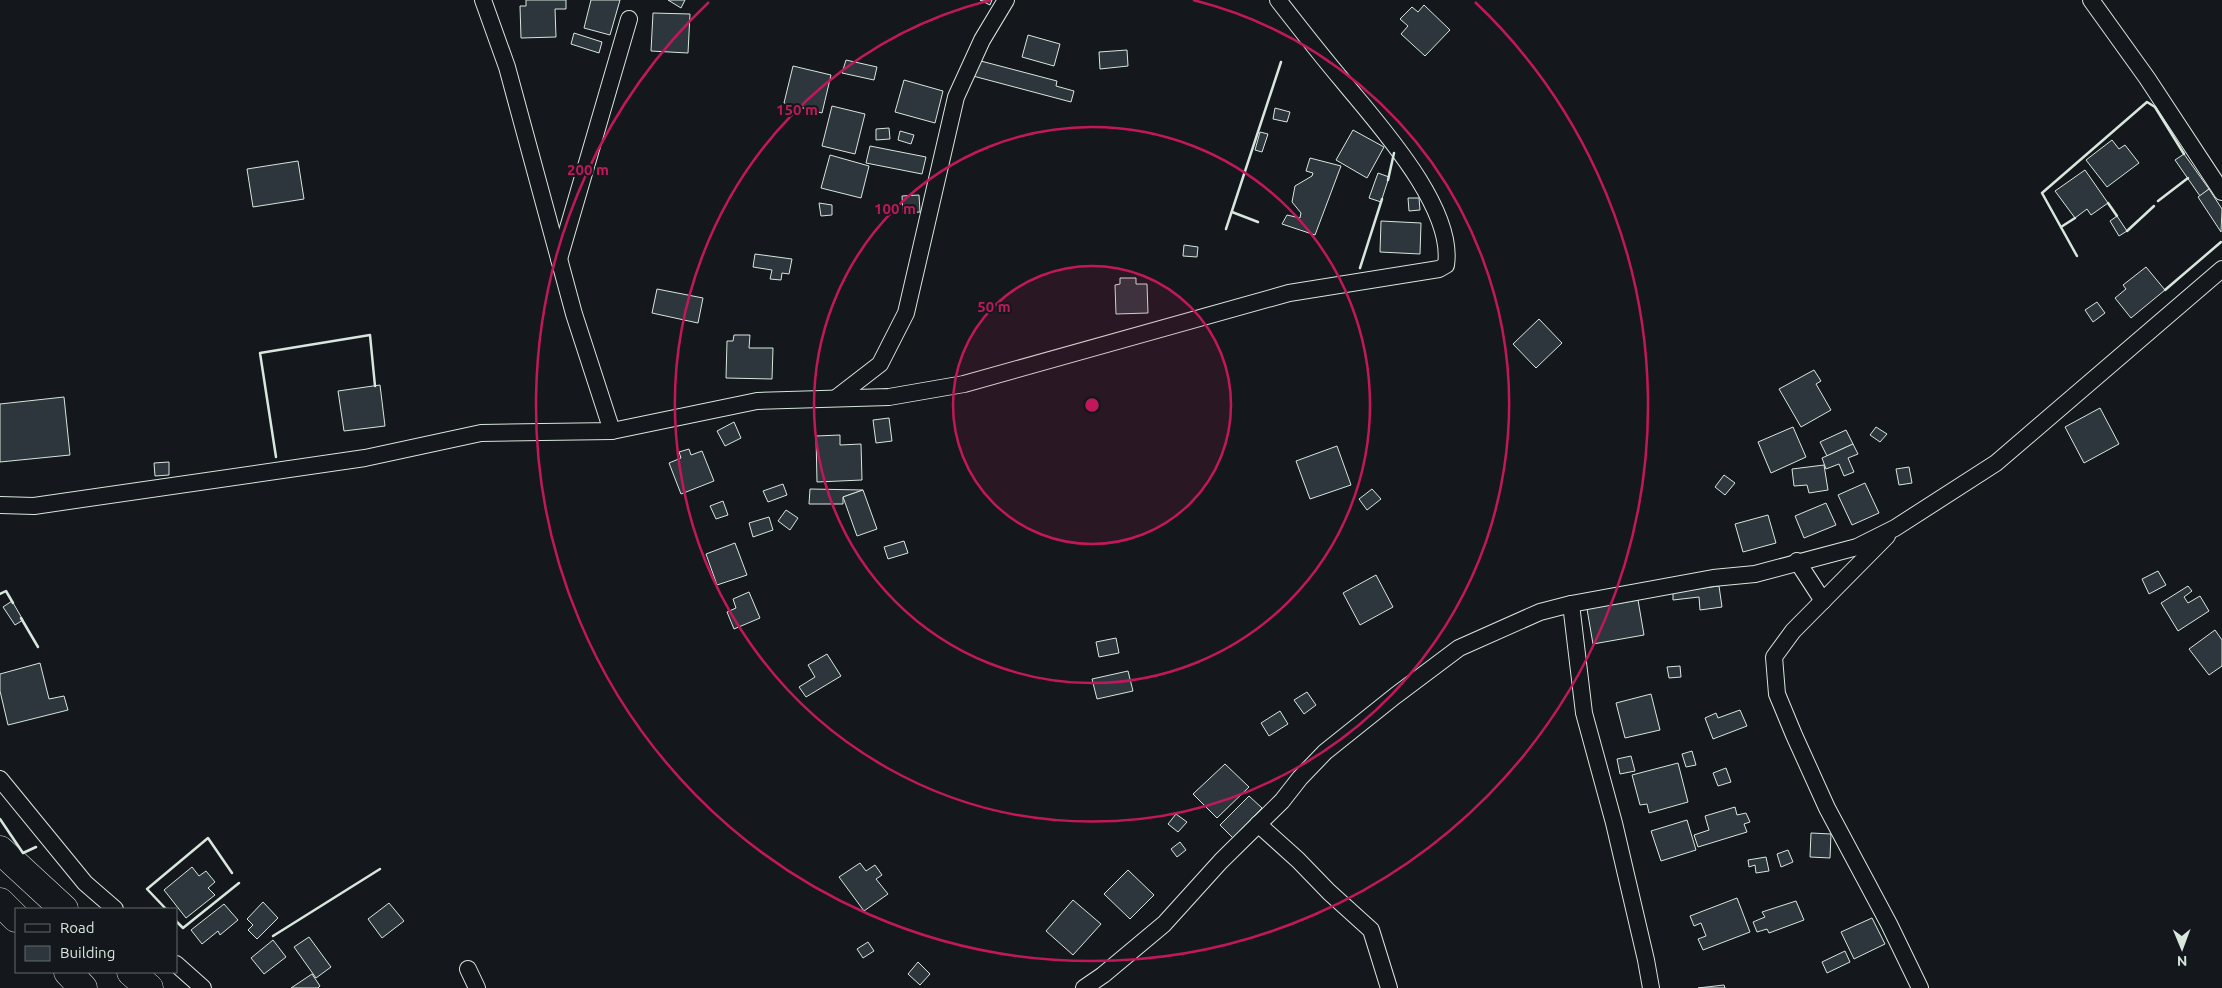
<svg xmlns="http://www.w3.org/2000/svg" width="2222" height="988" font-family="Ubuntu,sans-serif">
<style>
.building{fill:#2c363c;stroke:#d8e6dc}
.lines{fill:none;stroke-linecap:round;stroke-linejoin:round}
.street-casing{stroke:#d8e6dc;stroke-width:18}
.highway-casing{stroke:#d8e6dc;stroke-width:29}
.street{stroke:#14181c;stroke-width:16}
.highway{stroke:#14181c;stroke-width:28}
.wall{stroke:#d8e6dc;stroke-width:2.5}
.ring{fill:none;stroke:#c2185b;stroke-width:2.5}
.centre{fill:#c2185b;stroke:#14181c;stroke-width:2.5}
.ring-label{font-size:15px;text-anchor:middle;font-weight:bold;fill:#c2185b;stroke:#14181c;stroke-width:4;stroke-linejoin:round;paint-order:stroke}
</style>
<rect width="100%" height="100%" fill="#14181c"/>
<g class="building">
<polygon points="526,0 566,0 566,9 555,9 556,37 521,38 520,6 526,6"/>
<polygon points="591,0 620,0 610,35 584,28"/>
<polygon points="668,0 685,0 681,8"/>
<polygon points="980,0 992,0 990,5"/>
<polygon points="1424,5 1450,30 1425,56 1401,34 1408,26 1400,19 1412,7 1418,12"/>
<polygon points="653,13 690,14 688,53 651,51"/>
<polygon points="574,33 602,42 599,53 571,44"/>
<polygon points="1028,35 1060,44 1054,66 1022,57"/>
<polygon points="1127,50 1128,66 1100,69 1099,52"/>
<polygon points="846,60 877,67 874,80 842,73"/>
<polygon points="977,60 1057,81 1056,86 1074,91 1071,102 973,76"/>
<polygon points="793,66 831,75 822,113 784,103"/>
<polygon points="904,80 943,91 935,123 895,112"/>
<polygon points="832,106 865,114 855,154 822,146"/>
<polygon points="1275,108 1290,112 1287,122 1273,119"/>
<polygon points="889,128 890,139 876,140 876,129"/>
<polygon points="1353,130 1384,147 1367,178 1336,160"/>
<polygon points="900,131 914,135 911,144 898,140"/>
<polygon points="1260,132 1268,134 1262,152 1255,150"/>
<polygon points="2112,140 2119,149 2125,145 2139,163 2107,187 2086,160"/>
<polygon points="870,146 926,157 922,174 866,163"/>
<polygon points="2184,154 2209,189 2200,196 2175,160"/>
<polygon points="830,155 869,166 861,198 821,188"/>
<polygon points="1310,158 1341,166 1315,235 1282,224 1287,215 1300,218 1301,213 1292,202 1295,186 1312,176 1313,173 1306,171"/>
<polygon points="298,161 304,199 253,207 247,169"/>
<polygon points="2085,170 2108,203 2091,215 2087,209 2075,218 2055,191"/>
<polygon points="1378,173 1389,177 1381,202 1369,198"/>
<polygon points="2209,189 2222,209 2221,232 2198,197"/>
<polygon points="919,195 920,212 903,213 902,196"/>
<polygon points="1408,198 1419,198 1420,210 1409,211"/>
<polygon points="819,203 832,205 832,215 821,216"/>
<polygon points="2117,216 2127,231 2119,236 2110,221"/>
<polygon points="1381,221 1421,223 1420,254 1380,252"/>
<polygon points="1184,245 1198,247 1197,257 1183,256"/>
<polygon points="755,254 792,259 789,274 782,273 781,280 770,279 772,270 753,267"/>
<polygon points="2146,267 2165,290 2131,318 2115,298 2126,289 2123,285"/>
<polygon points="1120,278 1136,278 1136,284 1147,284 1148,313 1116,314 1115,285 1120,284"/>
<polygon points="657,289 703,298 698,323 652,313"/>
<polygon points="2097,302 2105,313 2093,322 2085,310"/>
<polygon points="1539,319 1562,343 1536,368 1513,344"/>
<polygon points="734,335 750,335 749,348 773,348 772,379 726,378 727,341 733,341"/>
<polygon points="1814,370 1821,381 1816,384 1831,410 1801,427 1779,389"/>
<polygon points="380,385 385,426 344,431 338,391"/>
<polygon points="64,397 70,455 0,462 0,404"/>
<polygon points="2100,408 2119,444 2084,463 2065,427"/>
<polygon points="889,418 892,441 876,443 873,420"/>
<polygon points="734,422 741,438 725,446 717,431"/>
<polygon points="1793,427 1806,457 1771,473 1758,442"/>
<polygon points="1876,427 1887,434 1880,442 1870,435"/>
<polygon points="1846,430 1853,444 1827,456 1820,442"/>
<polygon points="840,435 840,445 861,444 862,480 817,482 816,436"/>
<polygon points="1853,444 1858,454 1848,458 1854,472 1844,476 1839,464 1826,469 1822,458"/>
<polygon points="1337,446 1351,485 1310,499 1296,461"/>
<polygon points="689,449 691,455 702,451 714,481 681,494 669,463 681,458 679,452"/>
<polygon points="169,462 169,475 155,476 154,463"/>
<polygon points="1824,465 1828,490 1809,493 1807,485 1794,486 1792,469"/>
<polygon points="1909,467 1912,483 1899,485 1896,469"/>
<polygon points="1724,475 1735,483 1725,495 1715,487"/>
<polygon points="1865,483 1879,513 1852,525 1838,495"/>
<polygon points="783,484 787,495 768,502 763,491"/>
<polygon points="810,489 863,490 843,497 843,504 809,504"/>
<polygon points="1372,489 1381,499 1367,510 1359,499"/>
<polygon points="863,490 877,529 857,536 843,497"/>
<polygon points="723,501 728,515 716,519 710,506"/>
<polygon points="1826,503 1836,525 1804,538 1795,516"/>
<polygon points="786,510 798,518 790,530 778,521"/>
<polygon points="1768,515 1776,543 1743,552 1735,524"/>
<polygon points="769,517 773,530 753,537 749,523"/>
<polygon points="904,541 908,553 888,559 884,547"/>
<polygon points="735,543 747,575 717,585 706,554"/>
<polygon points="2158,571 2166,585 2149,594 2142,579"/>
<polygon points="1376,575 1393,607 1360,625 1343,593"/>
<polygon points="1719,586 1722,607 1700,610 1699,597 1673,600 1673,592"/>
<polygon points="2188,586 2192,591 2184,597 2188,603 2200,596 2209,611 2178,631 2161,603"/>
<polygon points="749,592 760,618 734,629 727,612 736,608 733,599"/>
<polygon points="1638,600 1644,635 1593,644 1587,609"/>
<polygon points="12,601 23,620 15,625 3,607"/>
<polygon points="2215,630 2222,640 2222,666 2209,675 2189,649"/>
<polygon points="1116,638 1119,653 1099,657 1096,642"/>
<polygon points="827,654 841,676 806,697 799,687 815,677 808,665"/>
<polygon points="40,663 49,699 64,696 68,710 8,725 0,691 0,674"/>
<polygon points="1680,666 1681,677 1669,678 1667,667"/>
<polygon points="1128,671 1133,691 1097,699 1092,679"/>
<polygon points="1307,692 1316,705 1304,714 1294,700"/>
<polygon points="1651,694 1660,730 1625,738 1616,703"/>
<polygon points="1740,710 1747,726 1713,739 1705,718 1716,713 1718,718"/>
<polygon points="1280,711 1288,724 1269,736 1261,723"/>
<polygon points="1692,751 1696,765 1686,767 1682,754"/>
<polygon points="1631,756 1635,771 1620,774 1617,759"/>
<polygon points="1678,763 1688,802 1649,813 1647,804 1640,805 1632,775"/>
<polygon points="1225,764 1249,787 1217,818 1193,794"/>
<polygon points="1726,768 1731,782 1718,786 1713,773"/>
<polygon points="1249,796 1262,808 1233,838 1220,825"/>
<polygon points="1735,807 1737,815 1746,813 1750,822 1744,824 1747,832 1698,847 1694,835 1709,830 1705,816"/>
<polygon points="1176,814 1187,822 1178,832 1168,824"/>
<polygon points="1687,820 1696,850 1661,861 1651,831"/>
<polygon points="1811,833 1831,834 1830,858 1810,857"/>
<polygon points="1180,842 1186,850 1177,857 1171,849"/>
<polygon points="1788,850 1793,862 1781,867 1777,854"/>
<polygon points="1766,857 1769,871 1756,873 1755,865 1749,867 1748,860"/>
<polygon points="860,863 866,871 875,865 882,875 876,879 888,894 864,911 839,877"/>
<polygon points="192,867 199,876 206,871 215,882 208,888 215,895 186,918 164,890"/>
<polygon points="1128,870 1154,895 1130,919 1104,894"/>
<polygon points="1737,898 1750,932 1703,950 1698,939 1706,936 1701,923 1694,926 1690,916"/>
<polygon points="1073,900 1101,924 1073,955 1046,931"/>
<polygon points="1796,901 1804,920 1769,933 1767,929 1757,932 1753,922 1765,917 1762,912"/>
<polygon points="263,902 278,918 257,939 248,930 253,925 247,919"/>
<polygon points="389,903 404,921 382,938 368,919"/>
<polygon points="224,904 238,920 220,935 218,931 202,944 191,930"/>
<polygon points="1872,918 1885,944 1854,959 1841,932"/>
<polygon points="309,937 331,967 316,978 294,947"/>
<polygon points="273,940 286,957 264,974 251,958"/>
<polygon points="868,942 874,951 863,958 857,949"/>
<polygon points="1845,951 1850,962 1827,973 1822,962"/>
<polygon points="918,962 930,974 920,985 908,974"/>
<polygon points="312,974 320,986 318,988 291,988"/>
<polygon points="1724,985 1725,988 1698,988"/>
</g>
<g class="lines">
<defs>
<g id="street">
<polyline points="483,0 507,67 574,314 612,431"/>
<polyline points="2091,0 2147,78 2222,192"/>
<polyline points="559,259 629,19"/>
<polyline points="836,398 880,364 906,313 956,97 982,40 1006,0"/>
<path d="M0,505L34,506L365,458L481,433L612,431L757,401L889,397L964,384L1289,293L1439,269L1446,265C1455,207 1377,123 1342,80C1320,54 1299,27 1278,0"/>
<polyline points="1887,536 1793,631 1774,657 1777,694 1794,735 1827,808 1889,924 1920,988"/>
<polyline points="1797,561 1823,601"/>
<polyline points="1571,604 1713,578 1755,574 1857,547 1895,528 1996,463 2222,269"/>
<polyline points="0,779 85,883 115,909"/>
<polyline points="1258,824 1298,860 1329,892 1371,930 1389,988"/>
<polyline points="176,964 203,988"/>
<polyline points="468,969 477,988"/>
<polyline points="1084,988 1103,975 1164,924 1221,861 1282,801 1300,778 1325,752 1395,696 1459,648 1540,612 1571,604 1584,713 1614,823 1646,960 1651,988"/>
</g>
<g id="highway">
<polyline points="0,850 64,909"/>
<polyline points="0,902 16,918"/>
<polyline points="68,972 83,988"/>
<polyline points="131,972 149,988"/>
</g>
</defs>
<use href="#street" class="street-casing"/>
<use href="#highway" class="highway-casing"/>
<use href="#street" class="street"/>
<use href="#highway" class="highway"/>
<g class="wall">
<polyline points="1388,180 1394,153"/>
<polyline points="2158,201 2188,178"/>
<polyline points="2108,203 2117,216"/>
<polyline points="1232,212 1258,222"/>
<polyline points="2061,227 2075,218"/>
<polyline points="1226,229 1281,62"/>
<polyline points="2127,231 2154,206"/>
<polyline points="2077,256 2042,193 2147,102 2155,107 2184,154"/>
<polyline points="1360,268 1382,199"/>
<polyline points="2165,290 2221,242"/>
<polyline points="276,457 260,353 370,335 375,386"/>
<polyline points="0,594 6,591 13,603"/>
<polyline points="21,618 38,647"/>
<polyline points="0,819 23,853 36,847"/>
<polyline points="166,909 147,889 208,838 232,873"/>
<polyline points="176,921 183,928 239,883"/>
<polyline points="273,936 380,869"/>
</g>
</g>
<circle cx="1092" cy="405" r="139" fill="#c2185b" fill-opacity=".12"/>
<g class="ring">
<circle cx="1092" cy="405" r="139"/>
<circle cx="1092" cy="405" r="278"/>
<path d="M1193 0A417 417 0 1 1 991 0"/>
<path d="M1475 2A556 556 0 1 1 709 2"/>
</g>
<circle cx="1092" cy="405" r="8" class="centre"/>
<g class="ring-label">
<text x="797" y="115">150 m</text>
<text x="588" y="175">200 m</text>
<text x="895" y="214">100 m</text>
<text x="994" y="312">50 m</text>
</g>
<rect x="15" y="908" width="162" height="65" fill="#14181c" stroke="#626a69"/>
<rect x="25" y="924" width="25" height="8" fill="#14181c" stroke="#626a69"/>
<text x="60" y="933" font-size="15" fill="#d8e6dc">Road</text>
<rect x="25" y="946" width="25" height="15" fill="#2c363c" stroke="#626a69"/>
<text x="60" y="958" font-size="15" fill="#d8e6dc">Building</text>
<g transform="translate(2182 948) rotate(179)" stroke="#14181c" stroke-width="4" paint-order="stroke">
<path d="M0-4L9 19L0 12L-9 19Z" fill="#d8e6dc"/>
<text y="-8" font-size="14" font-weight="bold" text-anchor="middle" fill="#d8e6dc">N</text>
</g>
</svg>
